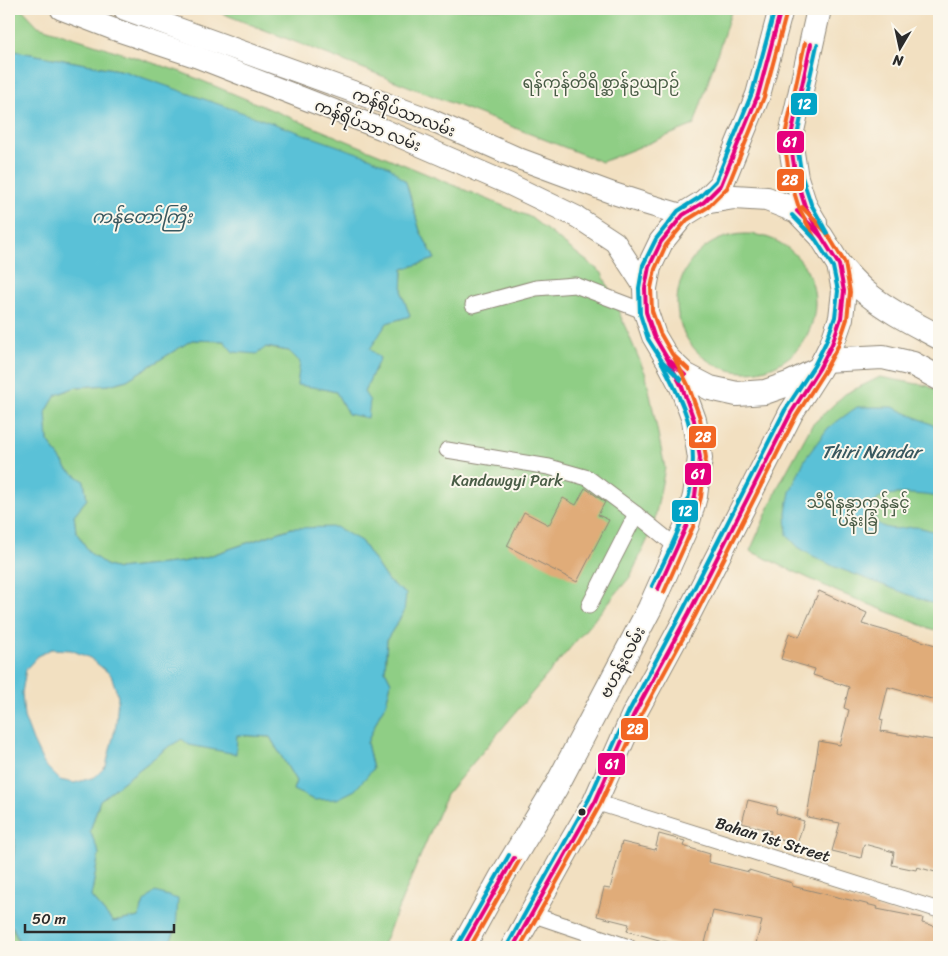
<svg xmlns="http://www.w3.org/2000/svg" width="948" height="956" font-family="Sriracha,'Noto Sans Myanmar',sans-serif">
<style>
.green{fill:#8fce85;stroke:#5d7c58}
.water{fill:#5ac1d7;stroke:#427681;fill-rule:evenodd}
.building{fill:#e0ac79}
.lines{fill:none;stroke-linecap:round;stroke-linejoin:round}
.minor-casing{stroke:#8e8676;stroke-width:17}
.secondary-casing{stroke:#8e8676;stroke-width:23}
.primary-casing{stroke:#8e8676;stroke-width:26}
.minor{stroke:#fff;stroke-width:15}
.secondary{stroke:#fff;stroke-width:21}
.primary{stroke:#fff;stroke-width:24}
.bus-1-casing{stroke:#fbf7ec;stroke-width:8}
.bus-2-casing{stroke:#fbf7ec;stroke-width:8}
.bus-3-casing{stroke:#fbf7ec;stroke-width:8}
.bus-1{stroke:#e5007d;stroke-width:4}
.bus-2{stroke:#f26522;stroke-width:4}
.bus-3{stroke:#02a3c6;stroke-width:4}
.bus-dot{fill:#2b2b2b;stroke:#fbf7ec;stroke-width:2}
.labels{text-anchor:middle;stroke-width:4;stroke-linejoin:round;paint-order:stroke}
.park-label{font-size:16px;fill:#495c46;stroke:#fbf7ec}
.street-label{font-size:16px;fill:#2b2b2b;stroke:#fbf7ec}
.water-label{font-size:18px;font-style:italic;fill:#39585f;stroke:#fbf7ec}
.line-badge{stroke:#fbf7ec;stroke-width:2}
.badge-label{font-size:14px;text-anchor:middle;font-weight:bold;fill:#fff}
</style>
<rect width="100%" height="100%" fill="#fbf7ec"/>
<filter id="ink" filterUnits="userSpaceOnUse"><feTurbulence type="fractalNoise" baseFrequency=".02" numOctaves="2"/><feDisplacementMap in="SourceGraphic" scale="10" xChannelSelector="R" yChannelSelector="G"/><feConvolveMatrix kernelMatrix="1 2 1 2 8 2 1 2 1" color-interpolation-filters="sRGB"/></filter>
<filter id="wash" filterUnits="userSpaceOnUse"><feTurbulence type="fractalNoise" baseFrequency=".0096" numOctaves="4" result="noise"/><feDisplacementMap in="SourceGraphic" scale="20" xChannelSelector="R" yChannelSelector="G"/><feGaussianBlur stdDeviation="1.12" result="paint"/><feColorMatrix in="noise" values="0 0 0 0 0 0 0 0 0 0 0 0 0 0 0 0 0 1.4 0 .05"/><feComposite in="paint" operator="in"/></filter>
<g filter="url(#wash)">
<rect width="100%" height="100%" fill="#f2e0c1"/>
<g class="green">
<polygon points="9,9 22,9 38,26 181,72 530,217 602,273 646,375 665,468 653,528 630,577 446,795 382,947 167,947 176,929 144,902 139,917 113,922 91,897 99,854 90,831 100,800 167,748 182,738 235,754 236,735 270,737 296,781 293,790 373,769 367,743 380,713 386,704 391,682 385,670 387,639 404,612 388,581 361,541 291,528 206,557 182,562 118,569 107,566 90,553 76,532 74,515 87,499 84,481 68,470 48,441 46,412 56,395 76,387 109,385 127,380 192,340 224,341 289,351 300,362 319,388 336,392 348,414 364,392 380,358 369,349 387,323 410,316 402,294 403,269 435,259 420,231 406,182 124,71 9,50"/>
<polygon points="211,9 732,9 694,125 602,162"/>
<circle cx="746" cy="303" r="69"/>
<polygon points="880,377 928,386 939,392 939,632 838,592 750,551 779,485 812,425 845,394"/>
<polygon points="9,834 15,839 13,861 9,869"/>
<polygon points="9,925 12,927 21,947 9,947"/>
</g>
<g class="water">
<path d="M9,50L124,71L369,157L390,167L406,182L420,231L435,259L403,269L402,294L410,316L387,323L370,349L380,358L364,392L370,401L368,418L348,414L336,392L319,388L297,385L300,362L289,351L266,347L257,354L233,352L224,341L192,340L127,380L109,385L76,387L56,395L46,412L48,441L68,470L84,481L87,499L74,515L76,532L90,553L107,566L118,569L182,562L206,557L292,528L336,527L361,541L388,581L406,594L404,612L387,639L385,670L391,682L386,704L380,713L367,743L373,769L355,790L337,799L314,800L293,790L296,781L270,737L237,735L236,754L189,745L182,739L167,748L100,800L90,831L99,853L91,897L113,922L139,917L144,902L155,892L178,899L176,929L167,947H21L13,927L9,925V869L13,861L15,839L9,834ZM51,649L71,650L90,658L111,675L118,696L116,725L106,766L95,777L74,783L60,780L44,764L33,741L24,717L22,693L26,669L38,656Z"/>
<path d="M857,407H893L931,424L939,429V497C927,495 887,490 878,499C874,503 875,509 875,514C875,520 876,523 882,526C893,531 902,528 913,527C922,527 931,531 939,533V606L835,567L811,555L798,547L787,535L786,512L790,492L805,459L828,428Z"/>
</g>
<g id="blocks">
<g class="building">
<polygon points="585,488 605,502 598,515 609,520 577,582 507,546 524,512 549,525 563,498 576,505"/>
<polygon points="819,591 867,613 862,624 939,646 939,701 888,687 880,719 883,720 881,731 939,741 939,873 917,867 916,870 892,865 894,852 864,844 861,858 832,851 840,823 807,817 819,741 840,745 849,710 844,708 849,687 813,675 815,669 781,659 789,633 799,637"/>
<polygon points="748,800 777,807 776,813 804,821 797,844 769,837 771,831 742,823"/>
<polygon points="659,834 685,841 683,846 710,854 708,862 749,872 749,870 792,883 792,886 858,902 878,907 877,909 923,918 922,923 939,927 939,947 755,947 762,921 713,911 704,947 684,947 627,931 629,924 597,916 604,888 610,889 622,842 655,850"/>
</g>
</g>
</g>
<g filter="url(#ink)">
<use href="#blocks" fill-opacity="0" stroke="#8e8676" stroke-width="1"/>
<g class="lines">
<defs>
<g id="minor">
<polyline points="473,305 536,288 575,285 646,312"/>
<polyline points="447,450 549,467 588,478 636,514 677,547"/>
<polyline points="589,606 636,514"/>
<polyline points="595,802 939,910"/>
<polyline points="531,914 629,947"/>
</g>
<g id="secondary">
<polyline points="61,9 113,29 197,57 382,129 509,184 577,217 615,242 645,288"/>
<polyline points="124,9 429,119 520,159 612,193 646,204 683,215"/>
</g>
<g id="primary">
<polyline points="704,202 721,185 758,95 781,9"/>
<polyline points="815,223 805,206 796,178 790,140 819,9"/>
<path d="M839,265C848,275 858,287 869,295C890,312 915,324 939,337"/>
<polyline points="824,360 883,357 913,364 939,378"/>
<polyline points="463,947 501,878 556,787 650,608 687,525 695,496 700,458 694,420 682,387 670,364"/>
<polyline points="513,947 572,841 595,802 633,716 689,613 791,413 819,369 824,360 832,344 841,318 844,291 839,265 821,236 797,211 767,199 734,197 704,202 683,215 661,242 649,267 645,288 646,312 654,336 667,358 685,375 710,388 737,394 765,392 791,383 819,369"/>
</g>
</defs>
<use href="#minor" class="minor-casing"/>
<use href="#secondary" class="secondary-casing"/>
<use href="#primary" class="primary-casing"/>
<use href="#minor" class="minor"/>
<use href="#secondary" class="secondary"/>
<use href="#primary" class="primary"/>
<defs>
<g id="bus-1">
<polyline points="811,44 790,140 796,178 805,206 821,236"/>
<polyline points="685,375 667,358 654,336 646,312 645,288 649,267 661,242 683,215 704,202 721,185 758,95 781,9"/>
<polyline points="658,589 687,525 695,496 700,458 694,420 682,387 667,358"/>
<polyline points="463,947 514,858"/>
<polyline points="513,947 595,802 633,716 689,613 791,413 819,369 832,344 841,318 844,291 839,265 821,236 797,211"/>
</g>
<g id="bus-2">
<polyline points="805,43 784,140 790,179 799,208 815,239"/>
<polyline points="689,370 672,354 660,333 652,311 651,288 655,269 666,245 687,220 708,207 727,188 764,97 787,11"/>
<polyline points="664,592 693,527 701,497 706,458 700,418 688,385 673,355"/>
<polyline points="470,947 519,861"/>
<polyline points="520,947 600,805 639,719 695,616 796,416 824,372 838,346 847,319 850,292 845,263 826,232 802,207"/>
</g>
<g id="bus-3">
<polyline points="817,45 796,140 802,177 811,204 827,233"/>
<polyline points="681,380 662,361 648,339 640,314 639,288 643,265 656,239 678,211 700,197 716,181 752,93 775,9"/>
<path d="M652,586C662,566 673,545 681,523C693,491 697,454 688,421C682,400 671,380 661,361"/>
<polyline points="458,944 509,855"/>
<polyline points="508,944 589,799 628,713 683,610 785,410 814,366 826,342 835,317 838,291 833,267 816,240 792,215"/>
</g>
</defs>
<use href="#bus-1" class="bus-1-casing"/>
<use href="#bus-2" class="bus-2-casing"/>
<use href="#bus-3" class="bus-3-casing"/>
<use href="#bus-1" class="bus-1"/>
<use href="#bus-2" class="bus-2"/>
<use href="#bus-3" class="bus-3"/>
</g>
</g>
<circle class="bus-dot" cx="582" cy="812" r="4.5"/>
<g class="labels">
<g class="park-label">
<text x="601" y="88">ရန်ကုန်တိရိစ္ဆာန်ဥယျာဉ်</text>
<text x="507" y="486">Kandawgyi Park</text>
<text x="858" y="508">သီရိနန္ဒာကန်နှင့်<tspan x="858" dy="18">ပန်းခြံ</tspan></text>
</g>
<g class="street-label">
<text transform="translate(404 112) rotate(21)" y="6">ကန်ရိပ်သာလမ်း</text>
<text transform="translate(368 125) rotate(22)" y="6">ကန်ရိပ်သာ လမ်း</text>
<text transform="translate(622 662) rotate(-62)" y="6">ဗဟန်းလမ်း</text>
<text transform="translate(773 839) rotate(17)" y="6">Bahan 1st Street</text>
</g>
<g class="water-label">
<text x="142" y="223">ကန်တော်ကြီး</text>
<text x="871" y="458">Thiri Nandar</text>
</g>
</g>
<g class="line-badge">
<rect x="790" y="92" width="28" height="24" rx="5" fill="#02a3c6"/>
<rect x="776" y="130" width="29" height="24" rx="5" fill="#e5007d"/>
<rect x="776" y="168" width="29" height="24" rx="5" fill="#f26522"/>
<rect x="688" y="425" width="29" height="24" rx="5" fill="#f26522"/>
<rect x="684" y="462" width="28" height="24" rx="5" fill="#e5007d"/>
<rect x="671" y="499" width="28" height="24" rx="5" fill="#02a3c6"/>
<rect x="620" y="717" width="29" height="24" rx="5" fill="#f26522"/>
<rect x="597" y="752" width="29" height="24" rx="5" fill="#e5007d"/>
</g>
<g class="badge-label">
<text x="804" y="109">12</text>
<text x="790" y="147">61</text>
<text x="790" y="185">28</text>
<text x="703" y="442">28</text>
<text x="698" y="479">61</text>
<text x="685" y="516">12</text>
<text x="635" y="734">28</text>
<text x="612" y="769">61</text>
</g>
<rect width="948" height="956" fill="none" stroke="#fbf7ec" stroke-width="30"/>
<g transform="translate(900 48) rotate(189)" stroke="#fbf7ec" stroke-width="4" paint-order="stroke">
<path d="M0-4L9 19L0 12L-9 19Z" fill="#2b2b2b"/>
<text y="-8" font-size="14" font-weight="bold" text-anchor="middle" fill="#2b2b2b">N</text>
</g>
<path d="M25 924v8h149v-8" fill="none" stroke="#2b2b2b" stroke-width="2.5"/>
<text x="32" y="924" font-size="15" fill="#2b2b2b" stroke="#fbf7ec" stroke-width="4" paint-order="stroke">50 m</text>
</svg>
